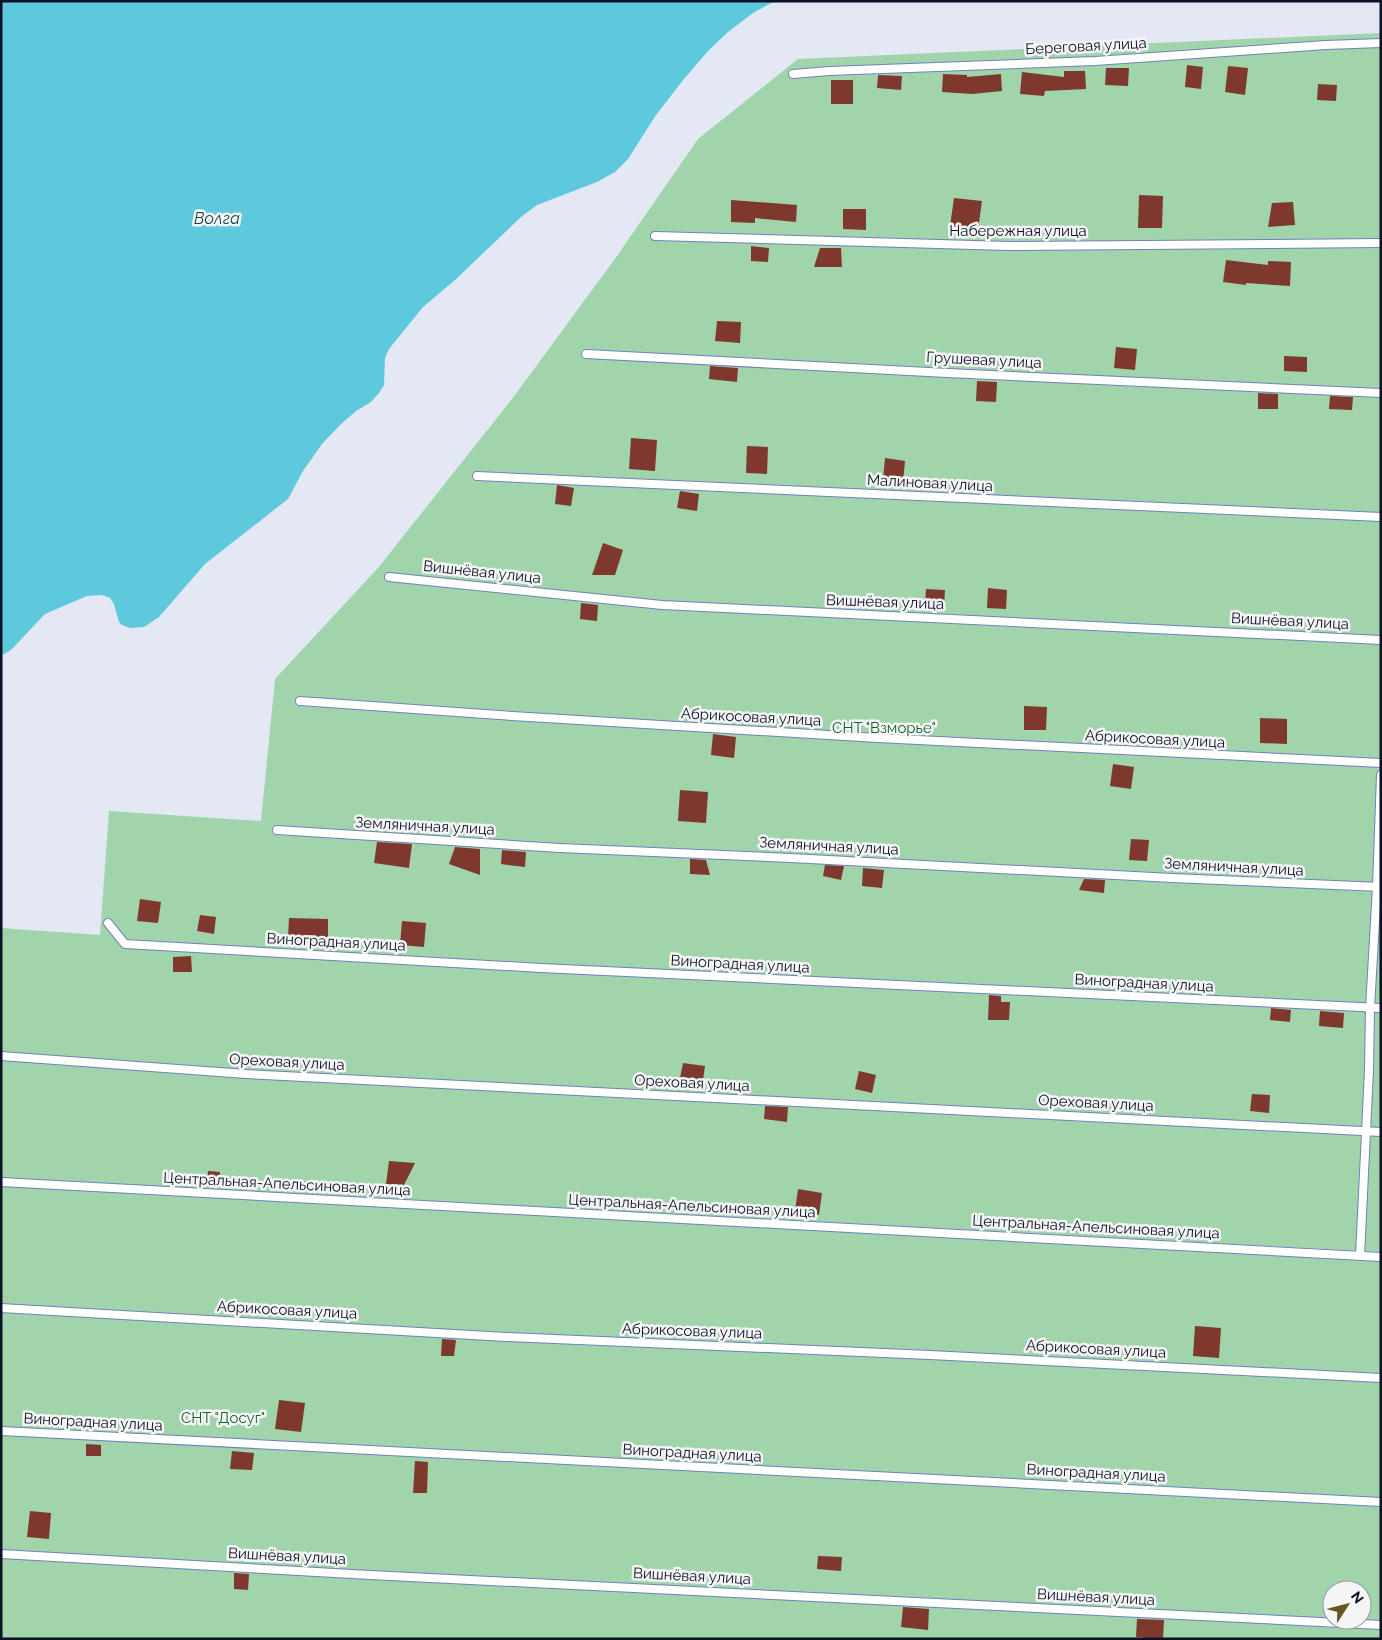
<svg xmlns="http://www.w3.org/2000/svg" width="1382" height="1640" font-family="Raleway,sans-serif">
<style>
.green{fill:#a0d4aa;fill-rule:evenodd}
.water{fill:#5ec9dc}
.building{fill:#7f382d}
.lines{fill:none;stroke-linecap:round;stroke-linejoin:round}
.service-casing{stroke:#7082bb;stroke-width:10}
.service{stroke:#fff;stroke-width:8}
.labels{text-anchor:middle;stroke-width:5;stroke-linejoin:round;paint-order:stroke}
.street-label{font-size:15px;fill:#0b1127;stroke:#f5f5f5}
.park-label{font-size:15px;fill:#176030;stroke:#f5f5f5}
.water-label{font-size:16px;font-style:italic;fill:#0c3f47;stroke:#f5f5f5}
</style>
<rect width="100%" height="100%" fill="#e3e8f4"/>
<g class="green">
<polygon points="1381,33 1381,1252 1,1178 1,928 100,935 109,811 261,821 275,679 378,568 512,399 617,256 698,139 798,59"/>
<path d="M1,1185L1381,1261V1639H1ZM1332,1590H1362V1620H1332Z"/>
</g>
<polygon class="water" points="1,1 775,1 753,13 728,32 708,51 684,79 656,115 628,159 615,172 597,182 537,205 521,217 455,280 423,307 389,349 385,358 384,385 379,393 371,402 356,411 340,425 322,444 303,471 288,499 205,564 159,617 144,627 130,628 122,625 119,622 114,604 110,598 102,595 87,596 45,614 11,650 1,656"/>
<g class="building">
<polygon points="1187,65 1203,67 1201,89 1185,87"/>
<polygon points="1228,66 1248,68 1245,95 1225,92"/>
<polygon points="1106,68 1129,68 1128,86 1105,85"/>
<polygon points="1064,71 1085,71 1086,89 1045,91 1044,96 1020,94 1022,72 1064,77"/>
<polygon points="943,74 967,75 967,77 1001,74 1002,91 972,94 942,92"/>
<polygon points="878,75 902,76 901,90 877,88"/>
<rect x="831" y="80" width="22" height="24"/>
<polygon points="1318,84 1337,85 1336,101 1317,100"/>
<polygon points="1139,195 1163,196 1162,228 1138,228"/>
<polygon points="954,198 982,201 978,230 950,226"/>
<polygon points="731,200 797,205 796,222 755,218 755,223 731,222"/>
<polygon points="1293,202 1295,225 1268,227 1272,203"/>
<polygon points="843,209 866,209 866,230 843,229"/>
<polygon points="751,246 769,248 768,262 751,261"/>
<polygon points="820,248 841,248 842,267 814,267"/>
<polygon points="1226,260 1268,265 1268,261 1291,262 1290,286 1246,283 1246,285 1223,282"/>
<polygon points="717,321 741,322 740,343 715,341"/>
<polygon points="1116,347 1137,349 1135,370 1114,368"/>
<polygon points="1284,356 1307,357 1307,372 1284,371"/>
<polygon points="710,366 738,368 737,382 709,379"/>
<polygon points="977,381 997,382 996,402 976,401"/>
<polygon points="1258,393 1278,394 1278,409 1258,409"/>
<polygon points="1330,396 1353,397 1352,410 1329,409"/>
<polygon points="631,438 657,440 655,471 629,469"/>
<polygon points="747,446 768,447 767,474 746,473"/>
<polygon points="885,458 905,461 903,482 883,480"/>
<polygon points="557,485 574,488 571,506 555,504"/>
<polygon points="680,491 699,494 697,511 677,508"/>
<polygon points="603,543 623,550 615,575 592,575"/>
<polygon points="988,588 1007,590 1006,609 987,608"/>
<polygon points="926,589 945,590 944,607 925,606"/>
<polygon points="581,603 598,605 597,621 580,619"/>
<polygon points="1024,706 1047,707 1046,730 1024,730"/>
<polygon points="1260,718 1287,719 1287,744 1260,743"/>
<polygon points="713,734 736,737 734,758 711,755"/>
<polygon points="1113,764 1134,767 1131,789 1110,786"/>
<polygon points="680,790 708,792 706,823 678,821"/>
<polygon points="1131,839 1149,840 1147,861 1129,860"/>
<polygon points="377,842 412,844 409,868 374,863"/>
<polygon points="455,847 480,849 480,875 449,864"/>
<polygon points="502,850 526,852 525,867 501,864"/>
<polygon points="690,859 706,860 710,875 690,874"/>
<polygon points="825,865 844,866 841,880 823,876"/>
<polygon points="863,868 884,870 882,888 862,886"/>
<polygon points="1084,879 1105,880 1104,893 1079,890"/>
<polygon points="140,899 161,902 158,923 137,921"/>
<polygon points="200,915 216,917 214,934 197,931"/>
<polygon points="289,918 328,919 328,939 288,938"/>
<polygon points="402,921 426,923 424,947 400,945"/>
<polygon points="191,956 192,972 173,972 173,957"/>
<polygon points="989,995 1001,996 1001,1002 1010,1002 1009,1020 988,1020"/>
<polygon points="1271,1008 1291,1010 1290,1022 1270,1020"/>
<polygon points="1320,1011 1344,1013 1343,1028 1319,1026"/>
<polygon points="683,1063 705,1066 702,1087 679,1083"/>
<polygon points="859,1071 876,1075 872,1093 855,1089"/>
<polygon points="1252,1094 1270,1095 1269,1113 1250,1111"/>
<polygon points="765,1106 788,1107 787,1122 764,1119"/>
<polygon points="389,1161 415,1163 404,1185 386,1184"/>
<polygon points="208,1171 220,1172 219,1185 207,1185"/>
<polygon points="798,1189 822,1193 819,1215 795,1211"/>
<polygon points="1195,1326 1221,1328 1219,1358 1193,1356"/>
<polygon points="442,1339 456,1340 454,1356 441,1356"/>
<polygon points="279,1400 305,1403 301,1432 275,1429"/>
<polygon points="86,1444 101,1445 101,1456 86,1456"/>
<polygon points="232,1451 254,1453 252,1470 230,1469"/>
<polygon points="415,1461 428,1462 427,1493 413,1493"/>
<polygon points="30,1511 51,1513 49,1539 27,1537"/>
<polygon points="818,1556 842,1557 841,1571 817,1569"/>
<polygon points="234,1573 249,1574 248,1590 234,1589"/>
<polygon points="903,1607 929,1609 928,1630 901,1627"/>
<polygon points="1137,1619 1164,1620 1163,1639 1136,1637"/>
</g>
<g class="lines">
<defs>
<g id="service">
<polyline points="793,74 829,71 1095,61 1326,45 1381,43"/>
<polyline points="655,236 1009,246 1381,243"/>
<polyline points="586,354 947,373 1381,393"/>
<polyline points="477,476 1381,517"/>
<polyline points="389,577 662,605 1381,640"/>
<polyline points="300,701 512,716 878,738 1381,763"/>
<polyline points="277,830 560,848 791,858 1172,878 1381,887"/>
<polyline points="108,923 125,944 541,968 1381,1008"/>
<polyline points="1,1056 246,1074 1381,1132"/>
<polyline points="1,1182 1381,1257"/>
<polyline points="1360,1256 1369,1070 1370,1008 1377,887 1381,775"/>
<polyline points="1,1308 506,1337 930,1355 1381,1378"/>
<polyline points="1,1431 1381,1502"/>
<polyline points="1,1554 370,1575 1381,1625"/>
</g>
</defs>
<use href="#service" class="service-casing"/>
<use href="#service" class="service"/>
</g>
<g class="labels">
<g class="street-label">
<text transform="translate(1086 46) rotate(-3)" y="5">Береговая улица</text>
<text x="1018" y="236">Набережная улица</text>
<text transform="translate(984 360) rotate(3)" y="5">Грушевая улица</text>
<text transform="translate(930 483) rotate(3)" y="5">Малиновая улица</text>
<text transform="translate(482 572) rotate(6)" y="5">Вишнёвая улица</text>
<text transform="translate(885 602) rotate(2)" y="5">Вишнёвая улица</text>
<text transform="translate(1290 621) rotate(3)" y="5">Вишнёвая улица</text>
<text transform="translate(751 717) rotate(3)" y="5">Абрикосовая улица</text>
<text transform="translate(1155 739) rotate(3)" y="5">Абрикосовая улица</text>
<text transform="translate(425 826) rotate(3)" y="5">Земляничная улица</text>
<text transform="translate(829 846) rotate(3)" y="5">Земляничная улица</text>
<text transform="translate(1234 867) rotate(3)" y="5">Земляничная улица</text>
<text transform="translate(336 942) rotate(3)" y="5">Виноградная улица</text>
<text transform="translate(740 964) rotate(3)" y="5">Виноградная улица</text>
<text transform="translate(1144 983) rotate(3)" y="5">Виноградная улица</text>
<text transform="translate(287 1062) rotate(3)" y="5">Ореховая улица</text>
<text transform="translate(692 1083) rotate(3)" y="5">Ореховая улица</text>
<text transform="translate(1096 1103) rotate(3)" y="5">Ореховая улица</text>
<text transform="translate(287 1184) rotate(3)" y="5">Центральная-Апельсиновая улица</text>
<text transform="translate(692 1206) rotate(3)" y="5">Центральная-Апельсиновая улица</text>
<text transform="translate(1096 1227) rotate(3)" y="5">Центральная-Апельсиновая улица</text>
<text transform="translate(287 1310) rotate(3)" y="5">Абрикосовая улица</text>
<text transform="translate(692 1331) rotate(2)" y="5">Абрикосовая улица</text>
<text transform="translate(1096 1349) rotate(3)" y="5">Абрикосовая улица</text>
<text transform="translate(93 1422) rotate(3)" y="5">Виноградная улица</text>
<text transform="translate(692 1453) rotate(3)" y="5">Виноградная улица</text>
<text transform="translate(1096 1473) rotate(3)" y="5">Виноградная улица</text>
<text transform="translate(287 1556) rotate(3)" y="5">Вишнёвая улица</text>
<text transform="translate(692 1576) rotate(3)" y="5">Вишнёвая улица</text>
<text transform="translate(1096 1597) rotate(3)" y="5">Вишнёвая улица</text>
</g>
<g class="park-label">
<text x="884" y="733">СНТ "Взморье"</text>
<text x="223" y="1423">СНТ "Досуг"</text>
</g>
<g class="water-label">
<text x="217" y="224">Волга</text>
</g>
</g>
<rect width="1382" height="1640" fill="none" stroke="#0b1127" stroke-width="5"/>
<g transform="translate(1347 1605) rotate(54)"><circle r="24" fill="#f5f5f5" stroke="#979aa3"/>
<path d="M0-4L9 19L0 12L-9 19Z" fill="#675523"/>
<text y="-8" font-size="14" font-weight="bold" text-anchor="middle" fill="#0b1127">N</text>
</g>
</svg>
